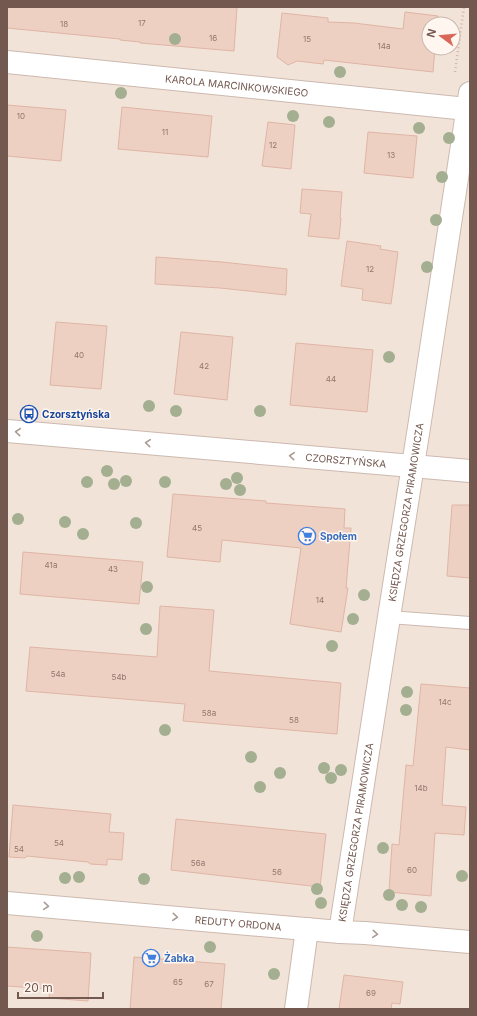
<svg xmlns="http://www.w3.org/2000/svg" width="477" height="1016" font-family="Inter,sans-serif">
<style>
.residential{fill:#f2e3d8;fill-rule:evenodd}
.building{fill:#eed0c3;stroke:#dfb5a5}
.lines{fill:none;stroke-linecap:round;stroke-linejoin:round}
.service-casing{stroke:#ccb9b0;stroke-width:14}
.minor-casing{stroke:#ccb9b0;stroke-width:24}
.path{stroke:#d3b3a6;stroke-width:2.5;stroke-dasharray:1 3;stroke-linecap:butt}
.service{stroke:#fff;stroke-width:12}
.minor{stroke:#fff;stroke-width:22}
.tree{fill:#a3af90}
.oneway{stroke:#ab9b95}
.labels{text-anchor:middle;stroke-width:3;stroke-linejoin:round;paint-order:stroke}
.number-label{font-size:8px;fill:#92766c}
.street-label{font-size:10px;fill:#73584f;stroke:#fef6ef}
.transit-label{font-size:10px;font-weight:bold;fill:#164399;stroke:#fef6ef;text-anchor:start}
.shop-label{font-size:10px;font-weight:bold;fill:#366cbe;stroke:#fef6ef;text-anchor:start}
</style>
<rect width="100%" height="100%" fill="#fbf2e9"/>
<path class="residential" d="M7,7H470V1009H7ZM429,24H453V48H429Z"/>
<g class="building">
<polygon points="7,7 237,7 234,51 140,43 140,42 120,40 120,39 7,28"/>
<polygon points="405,12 438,16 437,24 429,24 429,48 435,48 433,72 324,60 323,64 297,61 288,65 277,57 282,13 328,18 328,22 354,23 403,29"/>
<polygon points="7,105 66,110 61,161 7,156"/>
<polygon points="122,107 212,116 208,157 118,149"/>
<polygon points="268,122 295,125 291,169 262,166"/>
<polygon points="368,132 417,136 413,178 364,173"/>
<polygon points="302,189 342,192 340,218 341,218 339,239 308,236 311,214 300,213"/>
<polygon points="347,241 381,246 380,249 398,252 391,304 362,300 363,289 341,286"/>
<polygon points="156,257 222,262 287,269 286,295 220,288 155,284"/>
<polygon points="56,322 107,326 101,389 50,385"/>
<polygon points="181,332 233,337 227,400 174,394"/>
<polygon points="296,343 373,350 367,412 290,405"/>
<polygon points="173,494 266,501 266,503 345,509 344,528 351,528 346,588 348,588 341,632 290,624 301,548 222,540 220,562 167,557"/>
<polygon points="452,505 470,505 470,578 447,576"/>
<polygon points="23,552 143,562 139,604 20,594"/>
<polygon points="160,606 214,610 209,671 341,683 337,734 183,721 185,704 26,691 30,647 157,657"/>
<polygon points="421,684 470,688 470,750 446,747 442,805 466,807 464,835 435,833 431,896 389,892 392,844 399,845 406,765 413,766"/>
<polygon points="13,805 111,814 109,832 124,833 122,860 107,859 107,865 90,864 88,862 27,856 25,858 9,857"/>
<polygon points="176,819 326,834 320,887 171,870"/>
<polygon points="7,947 91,953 88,1001 49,998 50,989 7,986"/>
<polygon points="134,957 225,964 221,1009 130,1009"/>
<polygon points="344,975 403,982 400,1004 392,1003 391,1009 339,1009"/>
</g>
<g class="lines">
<defs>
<polyline id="service" points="389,617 470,623"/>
<g id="minor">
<path id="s1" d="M7,62L467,109"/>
<path id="s2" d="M7,431L470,471"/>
<path id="s3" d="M7,903L340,932L365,933L470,942"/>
<path id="s4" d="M340,932L389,617L420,421L470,93"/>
<polyline points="296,1009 307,929"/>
</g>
</defs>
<use href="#service" class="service-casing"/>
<use href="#minor" class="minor-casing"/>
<polyline class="path" points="455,72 464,7"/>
<use href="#service" class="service"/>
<use href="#minor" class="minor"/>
</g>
<g class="tree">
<circle cx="175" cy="39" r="6"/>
<circle cx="340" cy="72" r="6"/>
<circle cx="121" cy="93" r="6"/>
<circle cx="293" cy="116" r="6"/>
<circle cx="329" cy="122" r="6"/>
<circle cx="419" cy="128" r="6"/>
<circle cx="449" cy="138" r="6"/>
<circle cx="442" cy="177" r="6"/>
<circle cx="436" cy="220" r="6"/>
<circle cx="427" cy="267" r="6"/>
<circle cx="389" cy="357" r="6"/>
<circle cx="149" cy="406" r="6"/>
<circle cx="176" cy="411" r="6"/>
<circle cx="260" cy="411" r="6"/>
<circle cx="107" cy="471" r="6"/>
<circle cx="237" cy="478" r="6"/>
<circle cx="126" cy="481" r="6"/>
<circle cx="87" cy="482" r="6"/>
<circle cx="165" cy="482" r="6"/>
<circle cx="114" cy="484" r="6"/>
<circle cx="226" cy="484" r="6"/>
<circle cx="240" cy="490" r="6"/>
<circle cx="18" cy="519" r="6"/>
<circle cx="65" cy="522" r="6"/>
<circle cx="136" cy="523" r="6"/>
<circle cx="83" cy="534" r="6"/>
<circle cx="147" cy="587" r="6"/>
<circle cx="364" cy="595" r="6"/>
<circle cx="353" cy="619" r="6"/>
<circle cx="146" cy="629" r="6"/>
<circle cx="332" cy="646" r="6"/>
<circle cx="407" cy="692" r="6"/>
<circle cx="406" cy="710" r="6"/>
<circle cx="165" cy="730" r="6"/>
<circle cx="251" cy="757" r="6"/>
<circle cx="324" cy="768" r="6"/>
<circle cx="341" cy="770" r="6"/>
<circle cx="280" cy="773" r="6"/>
<circle cx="331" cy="778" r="6"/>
<circle cx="260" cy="787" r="6"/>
<circle cx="383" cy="848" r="6"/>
<circle cx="462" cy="876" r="6"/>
<circle cx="79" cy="877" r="6"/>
<circle cx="65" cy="878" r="6"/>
<circle cx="144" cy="879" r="6"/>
<circle cx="317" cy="889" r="6"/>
<circle cx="389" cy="895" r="6"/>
<circle cx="321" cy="903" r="6"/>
<circle cx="402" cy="905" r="6"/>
<circle cx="421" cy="907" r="6"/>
<circle cx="37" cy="936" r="6"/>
<circle cx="210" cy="947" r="6"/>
<circle cx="274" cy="974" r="6"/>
</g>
<defs><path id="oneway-chevron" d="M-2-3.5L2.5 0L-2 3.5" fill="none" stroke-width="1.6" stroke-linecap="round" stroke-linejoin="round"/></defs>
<g class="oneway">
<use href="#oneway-chevron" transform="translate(18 432) rotate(-175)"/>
<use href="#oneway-chevron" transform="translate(148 443) rotate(-175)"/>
<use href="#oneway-chevron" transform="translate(292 456) rotate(-175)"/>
<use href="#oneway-chevron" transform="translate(46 906) rotate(5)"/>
<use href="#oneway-chevron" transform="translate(175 917) rotate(5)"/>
<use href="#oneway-chevron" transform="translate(375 934) rotate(5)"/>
</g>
<defs>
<symbol id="bus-ring" viewBox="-11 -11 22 22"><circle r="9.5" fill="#fef6ef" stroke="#1a4fb4" stroke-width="1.5"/><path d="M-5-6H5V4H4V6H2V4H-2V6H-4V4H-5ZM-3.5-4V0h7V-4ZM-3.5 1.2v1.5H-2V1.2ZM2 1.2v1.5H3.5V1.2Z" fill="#1a4fb4"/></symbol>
<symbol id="supermarket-ring" viewBox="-11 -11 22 22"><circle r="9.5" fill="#fef6ef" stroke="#3f7fe0" stroke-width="1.5"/><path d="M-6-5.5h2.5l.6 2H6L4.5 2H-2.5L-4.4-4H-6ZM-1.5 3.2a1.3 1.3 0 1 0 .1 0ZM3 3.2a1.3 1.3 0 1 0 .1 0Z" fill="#3f7fe0"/></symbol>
</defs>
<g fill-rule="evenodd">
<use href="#bus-ring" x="19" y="404" width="20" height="20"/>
<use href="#supermarket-ring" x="297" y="526" width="20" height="20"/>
<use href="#supermarket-ring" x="141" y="948" width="20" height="20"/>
</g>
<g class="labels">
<g class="number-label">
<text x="142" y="26">17</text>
<text x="64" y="27">18</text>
<text x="213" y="41">16</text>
<text x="307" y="42">15</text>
<text x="384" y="49">14a</text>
<text x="21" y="119">10</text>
<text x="165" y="135">11</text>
<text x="273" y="148">12</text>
<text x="391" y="158">13</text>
<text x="370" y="272">12</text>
<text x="79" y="358">40</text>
<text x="204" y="369">42</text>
<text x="331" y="382">44</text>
<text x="197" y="531">45</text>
<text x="51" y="568">41a</text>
<text x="113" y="572">43</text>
<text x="320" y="603">14</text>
<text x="58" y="677">54a</text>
<text x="119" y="680">54b</text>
<text x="445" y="705">14c</text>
<text x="209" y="716">58a</text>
<text x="294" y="723">58</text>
<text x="421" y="791">14b</text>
<text x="59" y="846">54</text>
<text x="19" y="852">54</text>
<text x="198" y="866">56a</text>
<text x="412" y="873">60</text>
<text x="277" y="875">56</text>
<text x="178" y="985">65</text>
<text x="209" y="987">67</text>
<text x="371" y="996">69</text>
</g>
<g class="street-label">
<text dy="4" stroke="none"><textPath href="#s1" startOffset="231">KAROLA MARCINKOWSKIEGO</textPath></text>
<text dy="4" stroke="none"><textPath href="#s2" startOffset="340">CZORSZTYŃSKA</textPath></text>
<text dy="4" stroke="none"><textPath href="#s4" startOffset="425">KSIĘDZA GRZEGORZA PIRAMOWICZA</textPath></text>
<text dy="4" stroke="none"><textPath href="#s4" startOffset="101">KSIĘDZA GRZEGORZA PIRAMOWICZA</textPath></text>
<text dy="4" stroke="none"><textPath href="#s3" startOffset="232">REDUTY ORDONA</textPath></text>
</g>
<g class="transit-label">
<text x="42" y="418">Czorsztyńska</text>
</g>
<g class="shop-label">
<text x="320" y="540">Społem</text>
<text x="164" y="962">Żabka</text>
</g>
</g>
<rect width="477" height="1016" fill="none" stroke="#73584f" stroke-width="16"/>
<g transform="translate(441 36) rotate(286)"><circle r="19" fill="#fef6ef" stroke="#c6b7af"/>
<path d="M0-3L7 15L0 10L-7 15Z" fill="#da6859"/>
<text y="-6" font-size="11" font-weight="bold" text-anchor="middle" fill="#73584f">N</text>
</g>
<path d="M18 992v6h85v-6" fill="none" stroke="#73584f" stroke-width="2"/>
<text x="24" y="992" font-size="12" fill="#73584f" stroke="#fef6ef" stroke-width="3" paint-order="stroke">20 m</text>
</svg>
